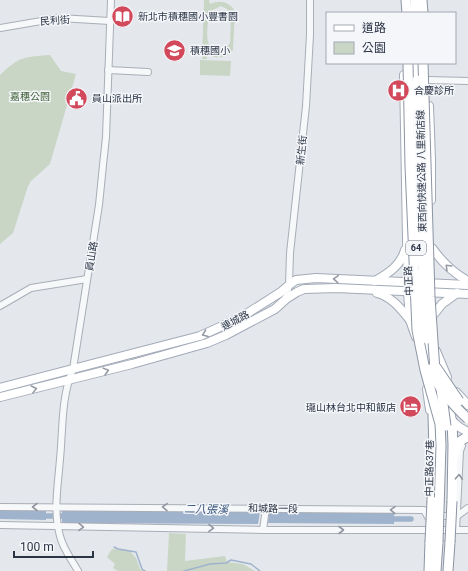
<svg xmlns="http://www.w3.org/2000/svg" width="468" height="571" font-family="Roboto,'Noto Sans TC',sans-serif">
<style>
.green{fill:#c9d6c5;fill-rule:evenodd}
.water{fill:#9fb4cc}
.lines{fill:none;stroke-linecap:round;stroke-linejoin:round}
.stream{stroke:#9fb4cc;stroke-width:1.5}
.canal{stroke:#9fb4cc;stroke-width:5.5}
.minor-casing{stroke:#a9aeb7;stroke-width:8}
.major-casing{stroke:#a3abb8;stroke-width:10}
.highway-casing{stroke:#8b94a3;stroke-width:11}
.minor{stroke:#f7f8fa;stroke-width:6}
.major{stroke:#fff;stroke-width:8}
.highway{stroke:#fff;stroke-width:9}
.highway-bridge-casing{stroke:#8b94a3;stroke-width:11;stroke-linecap:butt}
.highway-bridge{stroke:#fff;stroke-width:9}
.oneway{stroke:#959aa2}
.oneway2{stroke:#9196a0}
.labels{text-anchor:middle;stroke-width:3;stroke-linejoin:round;paint-order:stroke}
.shield{fill:#f4f6f9;stroke:#676e7b;stroke-width:1}
.shield-label{font-size:9px;font-weight:bold;fill:#2b3445}
.poi-label{font-size:10px;fill:#2b3445;stroke:#f4f6f9;text-anchor:start}
.street-label{font-size:10px;fill:#2b3445;stroke:#f4f6f9}
.park-label{font-size:10px;fill:#3f6138;stroke:#f4f6f9}
.water-label{font-size:11px;font-style:italic;fill:#34527a;stroke:#f4f6f9}
</style>
<rect width="100%" height="100%" fill="#e4e7ec"/>
<g class="green">
<path d="M204,0H209L210,4C220,0 228,1 235,11L233,50C226,59 217,59 207,54V59H202ZM221,6L227,9L231,16L230,43L225,49L220,52C202,50 208,27 209,15L211,11Z"/>
<path d="M50,55L61,71L76,74L50,164L31,181L28,186L13,233L0,244V75C20,56 24,57 50,55Z"/>
<polygon points="200,60 231,61 230,76 200,75"/>
<polygon points="169,533 186,534 185,561 225,556 227,562 243,564 255,571 167,571"/>
<polygon points="112,549 129,550 136,558 140,569 144,571 118,571 113,568 115,564 107,557"/>
</g>
<g class="water">
<polygon points="0,510 46,510 46,520 0,519"/>
<polygon points="62,510 256,512 260,512 258,524 65,523 62,522"/>
<polygon points="269,511 394,513 394,524 268,523"/>
</g>
<g class="lines">
<g class="stream">
<polyline points="114,547 118,549 136,552 142,569 145,571"/>
<polyline points="184,571 210,564 226,563 231,560 251,564 260,571"/>
</g>
<g class="canal">
<polyline points="47,516 69,516"/>
<polyline points="388,519 411,519"/>
</g>
<defs>
<g id="minor">
<polyline points="0,28 59,18 110,21"/>
<polyline points="108,70 148,72"/>
<polyline points="427,80 468,81"/>
<polyline points="286,299 289,285 290,253 306,106 310,35 310,0"/>
<polyline points="0,306 31,288 87,279"/>
<polyline points="0,507 424,510 428,517"/>
<polyline points="436,516 457,516 468,508"/>
<polyline points="0,525 263,530 468,530"/>
<polyline points="263,530 266,508"/>
<polyline points="456,530 460,451 462,446"/>
<path d="M78,571C72,560 63,549 60,536C53,511 58,485 60,459C63,429 61,397 73,369L99,205L103,165L106,137L111,0"/>
</g>
<g id="major">
<polyline points="404,75 408,292 410,320 416,337"/>
<polyline points="429,106 431,160 431,200"/>
<path d="M432,248C442,262 453,273 468,281"/>
<path d="M375,281C389,273 401,265 405,250"/>
<path d="M377,293C392,297 400,308 410,320"/>
<polyline points="434,314 442,304 457,293"/>
<polyline points="436,351 447,377"/>
<polyline points="0,388 200,336 240,318 281,292 289,285 296,280 316,278 468,285"/>
<polyline points="427,389 430,410"/>
<polyline points="456,392 468,405"/>
<polyline points="447,396 452,421"/>
<polyline points="0,397 132,364 207,343 226,335 275,309 286,299 297,292 304,289 336,288 468,294"/>
<polyline points="450,419 459,427 468,432"/>
</g>
<g id="highway">
<polyline points="406,0 407,13"/>
<polyline points="415,0 415,13"/>
<polyline points="422,0 423,13"/>
<polyline points="416,63 417,80"/>
<polyline points="424,333 433,367"/>
<polyline points="452,421 453,445 452,501"/>
<path d="M455,454C456,446 460,439 468,437"/>
<polyline points="432,501 434,455 433,415 434,411 439,406"/>
<polyline points="429,571 430,542"/>
<polyline points="436,571 438,542"/>
<polyline points="448,571 450,542"/>
</g>
</defs>
<use href="#minor" class="minor-casing"/>
<use href="#major" class="major-casing"/>
<use href="#highway" class="highway-casing"/>
<use href="#minor" class="minor"/>
<use href="#major" class="major"/>
<use href="#highway" class="highway"/>
<defs>
<g id="highway-bridge">
<polyline points="408,63 410,166 417,330 425,370 440,424 441,445 438,542"/>
<polyline points="423,63 430,297 435,371 436,375"/>
<polyline points="417,80 420,261"/>
<polyline points="423,254 424,320 427,339"/>
<polyline points="436,367 459,401"/>
<path d="M430,369C438,388 453,405 468,419"/>
<polyline points="441,389 446,426"/>
<polyline points="430,542 432,501"/>
<polyline points="450,542 452,501"/>
</g>
</defs>
<use href="#highway-bridge" class="highway-bridge-casing"/>
<use href="#highway-bridge" class="highway-bridge"/>
</g>
<defs><path id="oneway-chevron" d="M-2-3.5L2.5 0L-2 3.5" fill="none" stroke-width="1.6" stroke-linecap="round" stroke-linejoin="round"/></defs>
<g class="oneway">
<use href="#oneway-chevron" transform="translate(448 267) rotate(-135)"/>
<use href="#oneway-chevron" transform="translate(336 279) rotate(-176)"/>
<use href="#oneway-chevron" transform="translate(205 334) rotate(159)"/>
<use href="#oneway-chevron" transform="translate(106 371) rotate(-15)"/>
<use href="#oneway-chevron" transform="translate(34 389) rotate(-14)"/>
</g>
<g class="oneway2">
<use href="#oneway-chevron" transform="translate(459 477) rotate(-87)"/>
<use href="#oneway-chevron" transform="translate(35 507) rotate(180)"/>
<use href="#oneway-chevron" transform="translate(165 507) rotate(-179)"/>
<use href="#oneway-chevron" transform="translate(393 510) rotate(-179)"/>
<use href="#oneway-chevron" transform="translate(81 527) rotate(1)"/>
<use href="#oneway-chevron" transform="translate(211 528) rotate(1)"/>
<use href="#oneway-chevron" transform="translate(341 530)"/>
</g>
<defs>
<symbol id="library-disc" viewBox="-11 -11 22 22"><circle r="9.5" fill="#d1495b" stroke="#f4f6f9"/><path d="M-6-4Q-3-5.5-.7-3.5V5Q-3 3-6 4ZM6-4Q3-5.5 .7-3.5V5Q3 3 6 4Z" fill="#fff"/></symbol>
<symbol id="school-disc" viewBox="-11 -11 22 22"><circle r="9.5" fill="#d1495b" stroke="#f4f6f9"/><path d="M0-5L7-2L0 1L-7-2ZM-4 1L0 2.5L4 1V4Q0 6-4 4Z" fill="#fff"/></symbol>
<symbol id="hospital-disc" viewBox="-11 -11 22 22"><circle r="9.5" fill="#d1495b" stroke="#f4f6f9"/><path d="M-5-5h3v3.5h4V-5h3V5h-3V1.5h-4V5h-3Z" fill="#fff"/></symbol>
<symbol id="civic-disc" viewBox="-11 -11 22 22"><circle r="9.5" fill="#d1495b" stroke="#f4f6f9"/><path d="M-.6-6.5H3V-4.5H.6V-3L4-1V1h2V6H-6V1h2V-1L-.6-3ZM-1.2 2.5V6h2.4V2.5Z" fill="#fff"/></symbol>
<symbol id="hotel-disc" viewBox="-11 -11 22 22"><circle r="9.5" fill="#d1495b" stroke="#f4f6f9"/><path d="M-6-4.5h1.5V1H6V5H4.5V3h-9V5H-6ZM-4 0a1.8 1.8 0 1 1 3.6 0ZM.5 0V-2.5h3Q6-2.5 6 0Z" fill="#fff"/></symbol>
</defs>
<g fill-rule="evenodd">
<use href="#library-disc" x="110" y="4" width="25" height="25"/>
<use href="#school-disc" x="162" y="38" width="25" height="25"/>
<use href="#hospital-disc" x="386" y="78" width="25" height="25"/>
<use href="#civic-disc" x="64" y="86" width="25" height="25"/>
<use href="#hotel-disc" x="398" y="394" width="25" height="25"/>
</g>
<g class="labels">
<rect class="shield" x="406" y="241" width="20" height="14" rx="3"/>
<g class="shield-label">
<text x="416" y="251">64</text>
</g>
<g class="poi-label">
<text x="138" y="20">新北市積穗國小豐書園</text>
<text x="190" y="54">積穗國小</text>
<text x="414" y="94">合慶診所</text>
<text x="92" y="102">員山派出所</text>
<text x="396" y="411" text-anchor="end">瓏山林台北中和飯店</text>
</g>
<g class="street-label">
<text transform="translate(55 20) rotate(-4)" y="4">民利街</text>
<text transform="translate(301 150) rotate(-84)" y="4">新生街</text>
<text transform="translate(421 171) rotate(-91)" y="4">東西向快速公路 八里新店線</text>
<text transform="translate(91 256) rotate(-81)" y="4">員山路</text>
<text transform="translate(408 281) rotate(-92)" y="4">中正路</text>
<text transform="translate(235 320) rotate(-28)" y="4">連城路</text>
<text transform="translate(429 468) rotate(-89)" y="4">中正路637巷</text>
<text transform="translate(273 508) rotate(1)" y="4">和城路一段</text>
</g>
<g class="park-label">
<text x="30" y="100">嘉穗公園</text>
</g>
<g class="water-label">
<text transform="translate(206 509) rotate(1)" y="4">二八張溪</text>
</g>
</g>
<rect x="326" y="12" width="130" height="52" fill="#f4f6f9" stroke="#a4a8b1"/>
<rect x="334" y="25" width="20" height="6" fill="#ffffff" stroke="#a4a8b1"/>
<text x="362" y="32" font-size="12" fill="#2b3445">道路</text>
<rect x="334" y="42" width="20" height="12" fill="#c9d6c5" stroke="#a4a8b1"/>
<text x="362" y="52" font-size="12" fill="#2b3445">公園</text>
<path d="M14 551v6h79v-6" fill="none" stroke="#2b3445" stroke-width="2"/>
<text x="20" y="551" font-size="12" fill="#2b3445" stroke="#f4f6f9" stroke-width="3" paint-order="stroke">100 m</text>
</svg>
